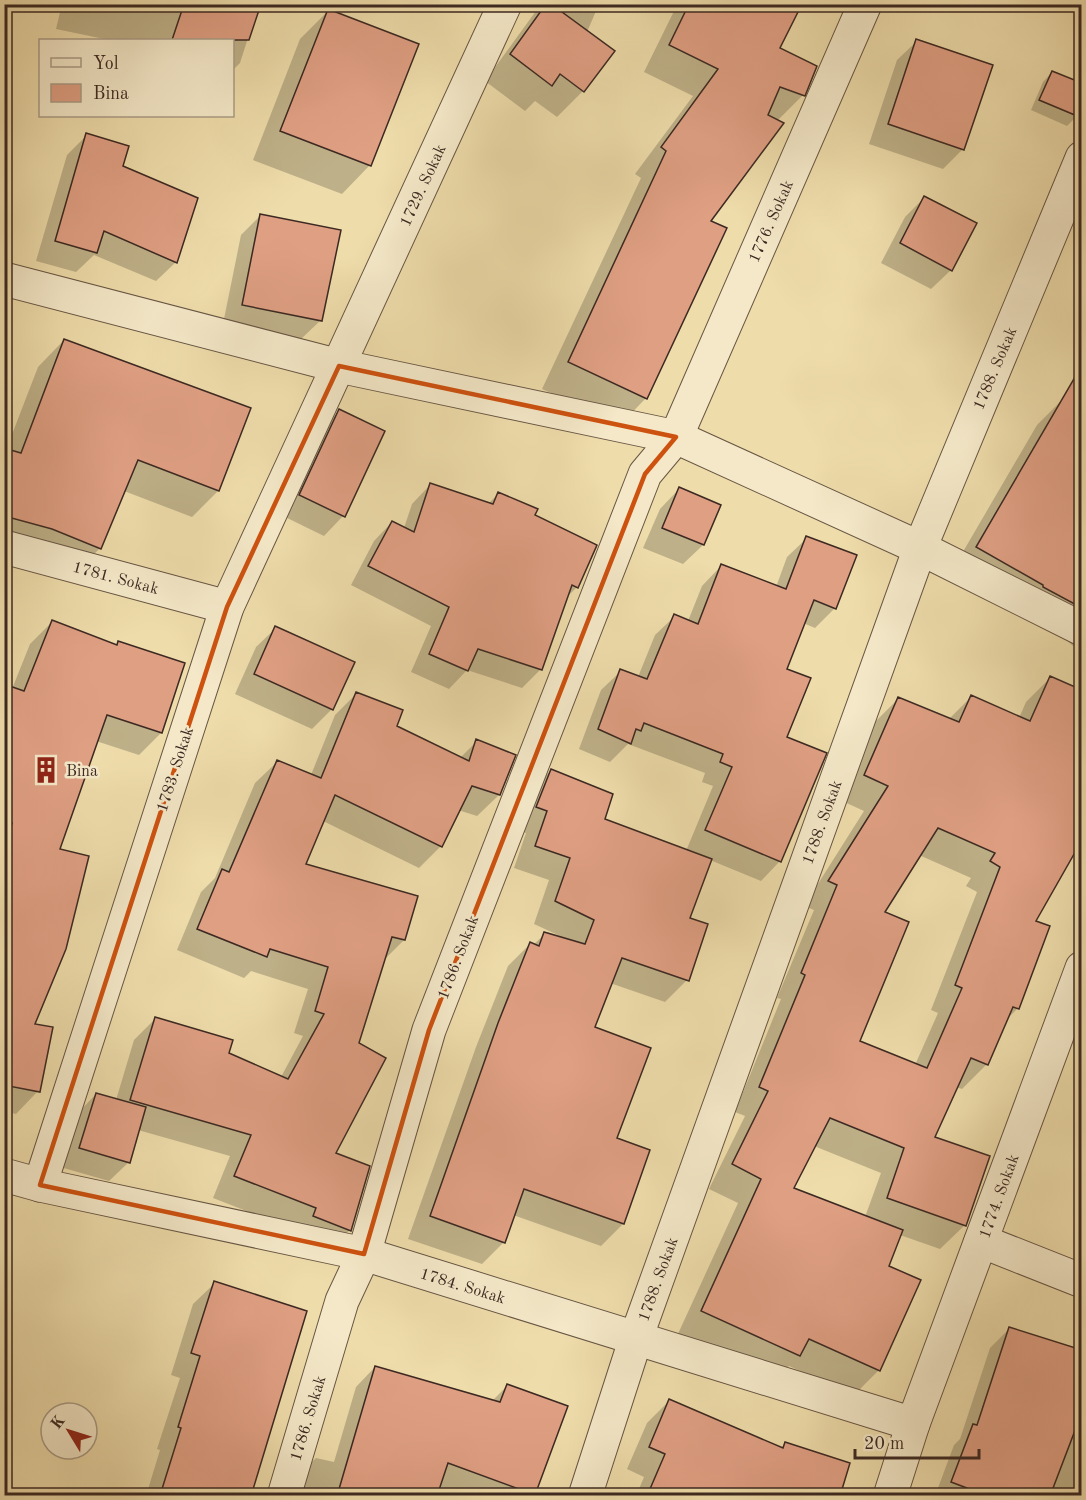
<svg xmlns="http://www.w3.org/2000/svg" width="1086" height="1500" font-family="'Old Standard TT',serif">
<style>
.shadow{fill:#0003;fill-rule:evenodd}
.building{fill:#df9f83;stroke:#3c2922;stroke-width:1.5;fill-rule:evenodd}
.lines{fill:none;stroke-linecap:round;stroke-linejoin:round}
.minor-casing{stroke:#685644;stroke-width:35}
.minor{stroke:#f4e8c8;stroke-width:33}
.marked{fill:none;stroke:#ce520f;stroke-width:4.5;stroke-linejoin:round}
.labels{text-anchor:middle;stroke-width:5;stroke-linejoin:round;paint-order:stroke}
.street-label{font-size:16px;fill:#3c2922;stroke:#f4e8c8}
.poi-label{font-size:16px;fill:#3c2922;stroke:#f4e8c8;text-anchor:start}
</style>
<rect width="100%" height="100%" fill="#eedcaa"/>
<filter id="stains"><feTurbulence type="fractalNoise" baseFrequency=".00333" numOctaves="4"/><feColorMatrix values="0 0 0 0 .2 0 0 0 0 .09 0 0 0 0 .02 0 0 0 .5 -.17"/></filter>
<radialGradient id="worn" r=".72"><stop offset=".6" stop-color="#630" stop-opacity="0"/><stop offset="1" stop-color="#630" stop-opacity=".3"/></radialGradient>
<g class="shadow">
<polygon points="62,4 259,4 240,63 232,71 232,40 109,40 56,29"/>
<polygon points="541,4 599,4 587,32 583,91 557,117 535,101 525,111 485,81"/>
<polygon points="677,5 800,4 778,49 803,95 777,121 709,222 646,398 620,425 542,389 641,178 635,174 693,96 644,72"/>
<polygon points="328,11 370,165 342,194 253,160 300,39"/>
<polygon points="917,41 963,149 943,169 869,144 897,60"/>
<polygon points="1052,72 1082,105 1077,116 1067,126 1031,110 1043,82"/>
<polygon points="87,135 121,167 176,262 156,281 94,255 76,272 36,261 67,155"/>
<polygon points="924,198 951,270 931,289 881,263 905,217"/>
<polygon points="260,216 321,320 301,339 223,324 241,235"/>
<polygon points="64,340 218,491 192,517 124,491 100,548 74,575 4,549 4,450 6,450 38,367"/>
<polygon points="1063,399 1082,410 1082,637 1073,646 1064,638 950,574 1037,425"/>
<polygon points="339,411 383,432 343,516 324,536 281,515 320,431"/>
<polygon points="430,485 488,504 498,494 577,587 565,599 541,669 522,688 467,670 449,689 411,672 431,626 351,585 374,541 392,522 404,528 412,504"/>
<polygon points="679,489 719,506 703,545 683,564 643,548 660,509"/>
<polygon points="807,538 835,608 815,628 803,623 785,670 785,738 780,861 761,881 710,860 689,919 687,980 665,1002 610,983 593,1028 615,1139 623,1224 601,1246 513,1215 504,1242 482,1264 408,1239 476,1047 508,966 530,944 533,945 545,934 559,938 560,936 534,924 549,880 514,868 526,833 514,830 529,793 551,770 604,819 686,851 713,786 702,782 705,773 628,744 610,762 579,749 601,690 621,671 638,677 655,635 675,616 688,621 702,586 721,566 776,587 787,557"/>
<polygon points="53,621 116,646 118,643 161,733 139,755 96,741 58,850 33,1025 38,1091 16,1114 4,1111 4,686 12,689 30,644"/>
<polygon points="276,628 332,709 312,729 235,694 256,647"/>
<path d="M1051,677L1034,922L1048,927L1017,1009L1006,1020L987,1064L962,1089L956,1087L933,1138L965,1225L940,1249L900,1235L887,1266L879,1370L854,1395L789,1366L774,1380L677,1336L738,1203L709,1189L745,1116L735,1112L781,999L777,998L814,910L804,906L864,811L840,800L874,723L899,698L948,720L971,697L1019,718L1026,702ZM919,855L971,878L966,886L977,892L931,1010L938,1013L915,1065L858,1042L882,913ZM814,1146L881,1173L865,1217L792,1189Z"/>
<polygon points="356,694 395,726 460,758 477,741 514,756 499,795 477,816 458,810 441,846 419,868 323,821 304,865 404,940 384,960 357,1044 334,1154 350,1230 328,1252 295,1230 213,1198 230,1156 138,1130 129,1162 109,1181 60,1167 77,1114 96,1094 116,1100 134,1040 155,1019 281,1077 303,1036 294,1033 308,989 251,971 244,978 177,950 201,892 215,878 255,783 277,762 311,775 335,715"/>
<polygon points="215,1283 250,1496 146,1496 160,1450 157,1449 180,1378 171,1375 193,1304"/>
<polygon points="1009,1329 1082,1352 1082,1496 935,1496 954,1445 960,1439 990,1348"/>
<polygon points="375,1367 492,1401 507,1386 534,1494 533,1496 291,1496 296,1477 316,1458 334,1462 356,1387"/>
<polygon points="669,1401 780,1449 785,1444 838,1496 636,1496 644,1477 627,1469 647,1423"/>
</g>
<g class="building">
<polygon points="184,4 261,4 249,40 172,40"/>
<polygon points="546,4 551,4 615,51 584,92 560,74 552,86 510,54"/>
<polygon points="689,4 802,4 780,48 817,66 805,96 780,87 768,115 784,123 711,221 727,228 647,399 568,362 666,151 661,147 718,69 669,45"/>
<polygon points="328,9 419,44 371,166 280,131"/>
<polygon points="916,39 993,65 964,150 888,124"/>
<polygon points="1052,71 1082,83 1082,118 1039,100"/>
<polygon points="86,133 129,146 123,166 198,198 177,263 104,231 97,253 55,241"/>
<polygon points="924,196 977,223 952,271 900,243"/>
<polygon points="260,214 341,230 322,321 242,305"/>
<polygon points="64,339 251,408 219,491 138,460 101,549 52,529 4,516 4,448 21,453"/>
<polygon points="1082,365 1082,608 1043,587 1043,585 976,547"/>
<polygon points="339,409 385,431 345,517 299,495"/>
<polygon points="430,483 493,504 498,492 538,509 535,515 597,545 578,588 572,585 542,670 478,649 468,671 429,654 449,607 368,566 392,521 414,532"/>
<polygon points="679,487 721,505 704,545 662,528"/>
<polygon points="806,536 857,555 836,609 814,600 787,669 811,678 787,737 827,753 781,862 705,830 732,767 720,762 723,754 644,723 641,731 636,729 631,744 598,729 620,669 647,679 674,614 698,624 721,564 786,589"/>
<polygon points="52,620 117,645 118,641 185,663 162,733 107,715 60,849 89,856 66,949 35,1024 53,1027 40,1092 9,1086 5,1096 4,851 12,823 4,821 4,684 24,691"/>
<polygon points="275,626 355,662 333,710 254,674"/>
<path d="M1050,676L1082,690V840L1036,921L1050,926L1019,1009L1013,1007L988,1065L971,1058L935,1137L990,1156L966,1226L887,1198L904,1148L830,1118L794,1188L903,1230L889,1266L921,1280L880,1371L809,1339L800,1356L701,1311L761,1179L732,1164L768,1091L759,1087L805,975L801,973L837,885L828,881L888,786L864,775L898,697L959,722L971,695L1030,721ZM938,828L995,853L990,861L1000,867L955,985L962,988L927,1068L860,1041L909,922L885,912Z"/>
<polygon points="356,692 403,710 397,726 469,761 476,739 516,755 500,795 472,786 442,847 335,795 306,864 418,896 405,940 392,937 359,1043 386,1058 336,1153 370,1166 351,1231 313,1216 316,1208 234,1176 251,1135 130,1100 155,1017 233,1040 229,1053 288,1079 324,1014 315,1011 328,967 270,949 267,957 197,929 222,869 229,872 277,760 321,778"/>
<polygon points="551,769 613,794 605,819 712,859 690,918 708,924 689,981 622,958 595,1027 651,1048 617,1138 650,1150 624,1224 524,1189 505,1243 430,1216 498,1023 530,942 539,946 544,932 585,944 594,920 555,901 570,858 535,846 547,811 536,807"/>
<polygon points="96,1093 146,1107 130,1163 79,1148"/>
<polygon points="214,1281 307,1311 251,1496 181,1496 162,1489 181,1428 178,1427 200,1356 191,1353"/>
<polygon points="1009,1327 1082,1350 1082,1412 1050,1496 988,1496 951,1482 973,1424 977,1425"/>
<polygon points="375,1366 500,1402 507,1384 568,1406 535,1495 448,1463 437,1496 337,1496"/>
<polygon points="669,1399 783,1448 785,1442 850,1463 840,1496 647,1496 665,1454 649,1447"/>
</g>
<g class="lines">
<defs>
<g id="minor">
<polyline points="4,279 339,366 676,437 920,548 1082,629"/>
<polyline points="4,547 227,607"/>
<polyline points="4,1175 40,1185 364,1254 913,1424"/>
<polyline points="40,1185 227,607 505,4"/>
<polyline points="981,1241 1082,1281"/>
<polyline points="284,1496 342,1301 364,1254 429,1030 645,474 676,437 865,4"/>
<polyline points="585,1496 636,1338 920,548 1082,158"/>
<polyline points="890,1496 913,1424 1082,968"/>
</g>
</defs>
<use href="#minor" class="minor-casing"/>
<use href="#minor" class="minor"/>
</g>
<path class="marked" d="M339,366L676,437L645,474L429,1030L364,1254L40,1185L227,607Z"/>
<defs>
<symbol id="building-bare" viewBox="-9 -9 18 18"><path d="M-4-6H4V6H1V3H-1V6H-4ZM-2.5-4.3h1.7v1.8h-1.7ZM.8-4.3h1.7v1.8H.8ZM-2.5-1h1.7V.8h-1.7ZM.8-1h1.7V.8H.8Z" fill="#8f2418" stroke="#f4e8c8" stroke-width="2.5" paint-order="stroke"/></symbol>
</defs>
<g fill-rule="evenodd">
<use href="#building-bare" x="27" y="751" width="38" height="38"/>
</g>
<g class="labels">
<g class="street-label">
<text transform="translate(422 185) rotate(-65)" y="6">1729. Sokak</text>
<text transform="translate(770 221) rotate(-66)" y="6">1776. Sokak</text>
<text transform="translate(994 368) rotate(-67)" y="6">1788. Sokak</text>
<text transform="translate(116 577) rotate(15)" y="6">1781. Sokak</text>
<text transform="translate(174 769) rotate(-72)" y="6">1783. Sokak</text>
<text transform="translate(821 822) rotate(-70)" y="6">1788. Sokak</text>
<text transform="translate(457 957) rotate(-69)" y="6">1786. Sokak</text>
<text transform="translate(998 1196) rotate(-70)" y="6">1774. Sokak</text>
<text transform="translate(657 1279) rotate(-70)" y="6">1788. Sokak</text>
<text transform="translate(463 1285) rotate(17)" y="6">1784. Sokak</text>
<text transform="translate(307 1418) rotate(-73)" y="6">1786. Sokak</text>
</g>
<g class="poi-label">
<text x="66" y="776">Bina</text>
</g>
</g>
<rect width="1086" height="1500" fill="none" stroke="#eedcaa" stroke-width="24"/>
<rect x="6" y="6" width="1074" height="1488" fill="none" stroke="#3c2922" stroke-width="3"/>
<rect x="12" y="12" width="1062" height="1476" fill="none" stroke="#3c2922" stroke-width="1.5"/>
<rect x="39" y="39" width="195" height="78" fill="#f4e8c8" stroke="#aa9c86" stroke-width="1.5"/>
<rect x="51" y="58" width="30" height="9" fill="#f4e8c8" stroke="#aa9c86" stroke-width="1.5"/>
<text x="93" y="69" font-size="18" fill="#3c2922">Yol</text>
<rect x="51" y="84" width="30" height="18" fill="#df9f83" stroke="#aa9c86" stroke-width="1.5"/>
<text x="93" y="99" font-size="18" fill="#3c2922">Bina</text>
<g transform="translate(69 1431) rotate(308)"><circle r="28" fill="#f4e8c8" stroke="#aa9c86" stroke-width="1.5"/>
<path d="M0-4.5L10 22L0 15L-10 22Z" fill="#8f2418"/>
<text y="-9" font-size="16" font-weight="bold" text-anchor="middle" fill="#3c2922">K</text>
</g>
<path d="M855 1449v9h124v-9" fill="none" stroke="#3c2922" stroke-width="3"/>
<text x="864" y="1449" font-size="18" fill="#3c2922" stroke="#f4e8c8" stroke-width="4.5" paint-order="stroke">20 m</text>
<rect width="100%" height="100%" filter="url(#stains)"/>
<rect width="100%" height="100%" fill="url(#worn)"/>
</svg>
